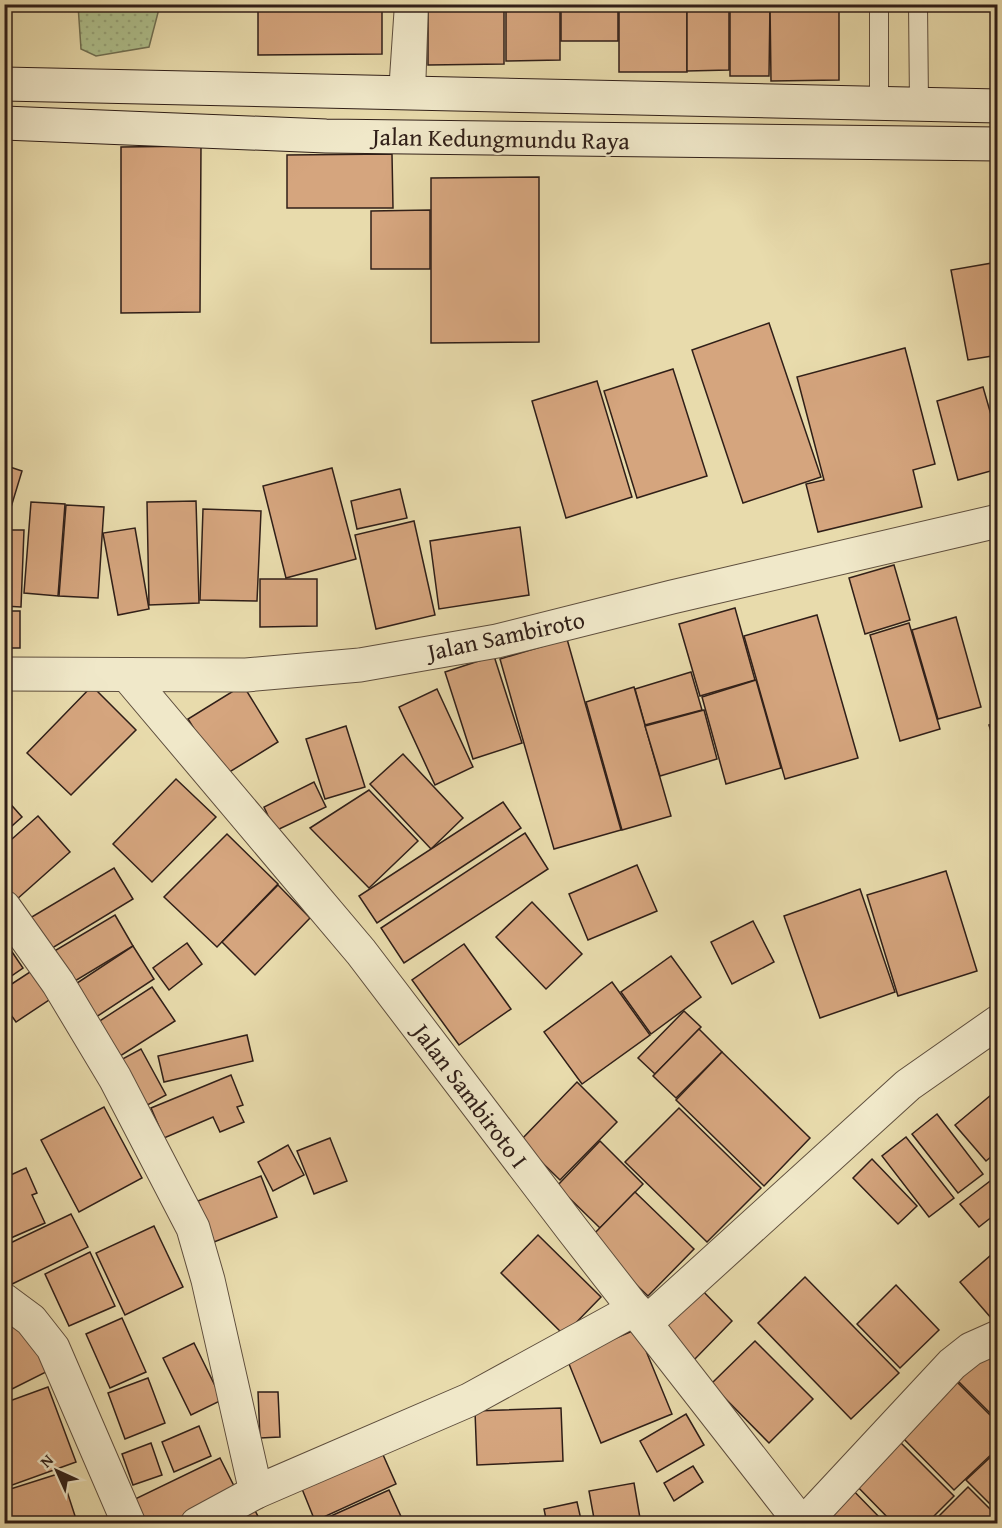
<svg xmlns="http://www.w3.org/2000/svg" width="1002" height="1528" font-family="'Gentium Book Plus',serif">
<style>
.grass{fill:url(#grass-dots);stroke:#707053;stroke-width:1.5}
.building{fill:#d5a57e;stroke:#301f18;stroke-width:1.5}
.lines{fill:none;stroke-linecap:round;stroke-linejoin:round}
.lane-casing{stroke:#5e4e3d;stroke-width:20}
.street-casing{stroke:#5e4e3d;stroke-width:35}
.secondary-casing{stroke:#301f18;stroke-width:35}
.lane{stroke:#f0e8c9;stroke-width:18}
.street{stroke:#f0e8c9;stroke-width:33}
.secondary{stroke:#f0e8c9;stroke-width:33}
.labels{text-anchor:middle;stroke-width:4.5;stroke-linejoin:round;paint-order:stroke}
.street-label{font-size:24px;fill:#301f18;stroke:#f0e8c9}
</style>
<defs>
<pattern id="grass-dots" width="8" height="8" patternUnits="userSpaceOnUse" patternTransform="scale(1.5)"><rect width="8" height="8" fill="#afc18e"/><path d="M2 2h.1M6 6h.1" fill="none" stroke="#97a57a" stroke-width="1.8" stroke-linecap="round"/></pattern>
</defs>
<rect width="100%" height="100%" fill="#e8dbac"/>
<filter id="stains"><feTurbulence type="fractalNoise" baseFrequency=".00333" numOctaves="4"/><feColorMatrix values="0 0 0 0 .2 0 0 0 0 .09 0 0 0 0 .02 0 0 0 .5 -.17"/></filter>
<radialGradient id="worn" r=".72"><stop offset=".6" stop-color="#630" stop-opacity="0"/><stop offset="1" stop-color="#630" stop-opacity=".3"/></radialGradient>
<polygon class="grass" points="78,5 78,4 160,5 149,47 96,56 81,49"/>
<g class="building">
<polygon points="258,4 382,4 382,54 258,55"/>
<polygon points="428,4 504,4 504,64 428,65"/>
<polygon points="506,4 560,4 560,60 506,61"/>
<rect x="561" y="4" width="57" height="37"/>
<rect x="619" y="4" width="68" height="68"/>
<polygon points="687,4 729,4 729,70 687,71"/>
<polygon points="730,4 770,4 769,76 730,76"/>
<polygon points="770,4 839,4 839,80 771,81"/>
<polygon points="201,146 200,312 121,313 121,147"/>
<polygon points="392,154 393,208 287,208 287,155"/>
<polygon points="539,177 539,342 431,343 431,178"/>
<polygon points="430,210 430,269 371,269 371,211"/>
<polygon points="998,262 998,355 968,360 951,270"/>
<polygon points="769,323 821,477 743,503 692,350"/>
<polygon points="905,348 935,464 913,470 922,507 818,532 806,484 824,480 797,377"/>
<polygon points="673,369 707,476 637,498 604,391"/>
<polygon points="597,381 632,497 566,518 532,401"/>
<polygon points="983,387 998,439 998,469 958,480 937,401"/>
<polygon points="4,465 22,471 5,527 4,527"/>
<polygon points="332,468 356,559 286,578 263,486"/>
<polygon points="400,489 407,518 357,529 351,501"/>
<polygon points="196,501 199,603 149,605 147,502"/>
<polygon points="31,502 65,504 58,596 24,593"/>
<polygon points="66,505 104,507 98,598 59,596"/>
<polygon points="203,509 261,511 257,601 200,600"/>
<polygon points="414,521 435,615 376,629 355,535"/>
<polygon points="520,527 529,595 439,609 430,541"/>
<polygon points="135,528 149,609 118,615 103,533"/>
<polygon points="4,530 24,530 21,607 4,606"/>
<polygon points="894,565 910,620 865,634 849,578"/>
<polygon points="260,579 317,579 317,626 260,627"/>
<polygon points="735,608 755,680 700,696 679,624"/>
<rect x="4" y="611" width="16" height="37"/>
<polygon points="817,615 858,758 785,779 744,636"/>
<polygon points="956,617 981,707 938,719 912,630"/>
<polygon points="909,623 940,729 900,741 870,635"/>
<polygon points="567,639 621,830 554,849 500,659"/>
<polygon points="494,656 522,743 473,759 445,672"/>
<polygon points="691,672 702,710 645,725 635,689"/>
<polygon points="756,680 781,768 726,784 702,697"/>
<polygon points="243,685 278,742 223,776 188,719"/>
<polygon points="92,686 136,730 71,795 27,753"/>
<polygon points="634,687 671,816 622,830 586,702"/>
<polygon points="437,689 473,767 435,785 399,707"/>
<polygon points="704,710 717,759 660,776 645,726"/>
<polygon points="998,722 998,754 989,725"/>
<polygon points="346,726 365,787 325,799 306,739"/>
<polygon points="403,754 463,818 431,849 370,784"/>
<polygon points="176,779 216,817 152,882 113,844"/>
<polygon points="314,782 326,807 275,831 264,807"/>
<polygon points="369,790 418,841 369,888 310,828"/>
<polygon points="6,799 22,817 4,833 4,801"/>
<polygon points="503,802 521,828 377,923 359,896"/>
<polygon points="38,816 70,852 16,900 4,887 4,846"/>
<polygon points="525,833 548,869 404,963 381,928"/>
<polygon points="227,834 278,884 217,947 164,897"/>
<polygon points="637,865 657,911 588,940 569,894"/>
<polygon points="114,868 133,899 49,950 30,918"/>
<polygon points="946,871 977,971 898,996 867,895"/>
<polygon points="278,885 310,918 255,975 222,942"/>
<polygon points="860,889 895,992 820,1018 784,916"/>
<polygon points="532,902 582,954 546,989 496,937"/>
<polygon points="115,915 133,946 65,987 46,956"/>
<polygon points="753,921 774,962 732,984 711,942"/>
<polygon points="4,940 23,968 4,981"/>
<polygon points="187,943 202,964 169,990 153,968"/>
<polygon points="464,944 511,1009 459,1045 412,980"/>
<polygon points="133,946 154,979 90,1021 68,989"/>
<polygon points="671,956 701,997 651,1034 621,992"/>
<polygon points="33,970 52,998 16,1022 4,1005 4,989"/>
<polygon points="612,982 650,1035 582,1084 544,1032"/>
<polygon points="152,987 175,1021 117,1058 95,1024"/>
<polygon points="684,1011 701,1027 655,1074 638,1058"/>
<polygon points="699,1029 722,1052 676,1098 653,1076"/>
<polygon points="247,1035 253,1061 164,1082 158,1056"/>
<polygon points="141,1049 166,1095 140,1109 115,1063"/>
<polygon points="722,1052 810,1138 764,1186 676,1100"/>
<polygon points="231,1075 243,1105 237,1107 244,1122 220,1132 213,1117 164,1138 151,1108"/>
<polygon points="577,1082 617,1122 560,1180 520,1141"/>
<polygon points="991,1095 998,1103 998,1151 986,1161 955,1125"/>
<polygon points="104,1107 142,1178 79,1212 41,1140"/>
<polygon points="679,1108 761,1188 707,1242 625,1162"/>
<polygon points="937,1114 983,1174 958,1193 912,1134"/>
<polygon points="906,1137 954,1198 929,1217 882,1156"/>
<polygon points="330,1138 347,1181 314,1194 297,1151"/>
<polygon points="600,1141 643,1184 600,1228 557,1186"/>
<polygon points="288,1145 304,1175 273,1191 258,1162"/>
<polygon points="872,1159 917,1206 898,1224 853,1178"/>
<polygon points="26,1168 37,1193 32,1195 45,1223 4,1241 4,1178"/>
<polygon points="998,1175 998,1212 979,1227 960,1204"/>
<polygon points="261,1176 277,1217 214,1242 198,1201"/>
<polygon points="635,1192 694,1249 648,1296 589,1239"/>
<polygon points="71,1214 88,1247 6,1287 4,1246"/>
<polygon points="154,1226 183,1287 125,1315 96,1253"/>
<polygon points="538,1235 601,1297 564,1335 501,1273"/>
<polygon points="998,1249 998,1326 960,1282"/>
<polygon points="90,1252 115,1306 69,1326 45,1274"/>
<polygon points="805,1277 899,1373 851,1419 758,1323"/>
<polygon points="696,1284 732,1321 692,1362 654,1324"/>
<polygon points="896,1285 939,1330 900,1368 857,1324"/>
<polygon points="122,1318 146,1372 110,1388 86,1334"/>
<polygon points="28,1319 52,1369 6,1392 4,1331"/>
<polygon points="637,1329 672,1414 601,1443 567,1359"/>
<polygon points="755,1341 813,1399 769,1443 711,1384"/>
<polygon points="194,1343 222,1400 191,1415 163,1358"/>
<polygon points="985,1346 998,1359 998,1421 954,1377"/>
<polygon points="148,1378 165,1423 125,1439 108,1393"/>
<polygon points="955,1380 998,1423 998,1448 954,1490 899,1434"/>
<polygon points="48,1387 76,1462 4,1488 4,1403"/>
<polygon points="258,1392 278,1392 280,1437 260,1438"/>
<polygon points="561,1408 563,1461 477,1465 475,1411"/>
<polygon points="686,1414 704,1445 657,1472 640,1441"/>
<polygon points="199,1426 211,1456 174,1472 162,1442"/>
<polygon points="897,1439 954,1496 926,1524 894,1524 853,1482"/>
<polygon points="151,1443 162,1475 133,1485 122,1454"/>
<polygon points="380,1448 396,1484 315,1521 300,1484"/>
<polygon points="998,1450 998,1512 966,1480"/>
<polygon points="220,1458 239,1496 182,1524 144,1524 133,1500"/>
<polygon points="693,1466 703,1482 674,1501 664,1483"/>
<polygon points="61,1473 77,1522 4,1524 4,1491"/>
<polygon points="634,1483 641,1524 595,1524 589,1491"/>
<polygon points="847,1484 883,1521 881,1524 822,1524"/>
<polygon points="968,1487 998,1517 997,1524 931,1524"/>
<polygon points="389,1490 403,1521 397,1524 313,1524"/>
<polygon points="249,1499 262,1524 206,1524"/>
<polygon points="577,1502 582,1524 547,1524 544,1509"/>
</g>
<g class="lines">
<defs>
<g id="lane">
<polyline points="918,4 919,103"/>
<polyline points="398,93 404,4"/>
<polyline points="416,93 419,4"/>
<polyline points="879,104 879,4"/>
</g>
<g id="street">
<polyline points="4,674 246,675 360,665 497,641 672,597 998,521"/>
<polyline points="128,676 361,952 572,1229 802,1524"/>
<polyline points="4,907 58,983 115,1078 193,1228 208,1280 256,1492"/>
<polyline points="4,1300 31,1320 53,1348 129,1524"/>
<polyline points="646,1323 908,1085 998,1022"/>
<polyline points="197,1524 256,1492 469,1400 635,1309"/>
<polyline points="803,1524 952,1364 971,1349 998,1337"/>
</g>
<g id="secondary">
<polyline points="4,84 998,106"/>
<polyline points="4,123 326,136 998,144"/>
</g>
</defs>
<use href="#lane" class="lane-casing"/>
<use href="#street" class="street-casing"/>
<use href="#secondary" class="secondary-casing"/>
<use href="#lane" class="lane"/>
<use href="#street" class="street"/>
<use href="#secondary" class="secondary"/>
</g>
<g class="labels">
<g class="street-label">
<text transform="translate(501 139) rotate(1)" y="8">Jalan Kedungmundu Raya</text>
<text transform="translate(506 636) rotate(-12)" y="8">Jalan Sambiroto</text>
<text transform="translate(470 1096) rotate(53)" y="8">Jalan Sambiroto I</text>
</g>
</g>
<rect width="1002" height="1528" fill="none" stroke="#e8dbac" stroke-width="24"/>
<rect x="6" y="6" width="990" height="1516" fill="none" stroke="#301f18" stroke-width="3"/>
<rect x="12" y="12" width="978" height="1504" fill="none" stroke="#301f18" stroke-width="1.5"/>
<g transform="translate(57 1471) rotate(315)" stroke="#f0e8c9" stroke-width="4.5" paint-order="stroke">
<path d="M0-4.5L10 22L0 15L-10 22Z" fill="#301f18"/>
<text y="-9" font-size="16" font-weight="bold" text-anchor="middle" fill="#301f18">N</text>
</g>
<rect width="100%" height="100%" filter="url(#stains)"/>
<rect width="100%" height="100%" fill="url(#worn)"/>
</svg>
